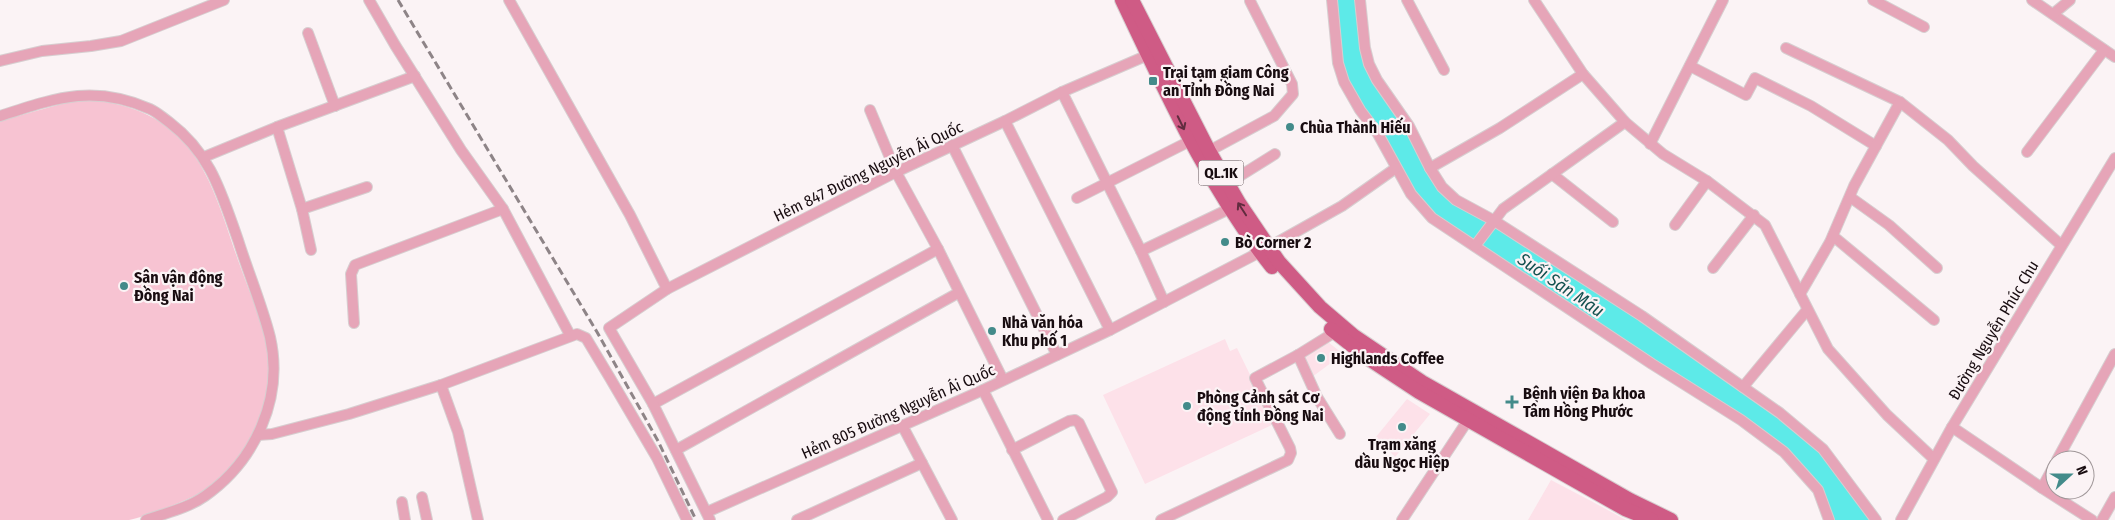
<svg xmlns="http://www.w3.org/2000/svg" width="2115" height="520" font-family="'Fira Sans Condensed',sans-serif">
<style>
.built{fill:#fde1e9}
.green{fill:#f7c3d2}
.water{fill:#5deae8}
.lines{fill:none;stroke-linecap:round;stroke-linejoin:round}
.minor-casing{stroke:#d7ced0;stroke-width:12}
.major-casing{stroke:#d7ced0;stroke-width:16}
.minor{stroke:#e6a5b8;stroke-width:10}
.major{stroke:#cf5b85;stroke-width:14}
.rail{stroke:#8e8487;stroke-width:3;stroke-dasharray:8 4;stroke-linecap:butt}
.oneway{stroke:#612c3f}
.poi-dot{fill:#438b8a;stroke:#fbf3f5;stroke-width:2}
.labels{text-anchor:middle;stroke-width:4.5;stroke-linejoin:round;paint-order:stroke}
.shield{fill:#fbf3f5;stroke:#5c5155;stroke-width:1}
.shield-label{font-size:15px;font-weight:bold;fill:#180c10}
.poi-label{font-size:16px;font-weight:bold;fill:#180c10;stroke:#fbf3f5;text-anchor:start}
.street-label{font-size:16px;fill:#180c10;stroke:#fbf3f5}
.water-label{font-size:18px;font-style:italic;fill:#135150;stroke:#fbf3f5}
</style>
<rect width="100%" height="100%" fill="#fbf3f5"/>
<g class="built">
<polygon points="1225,339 1230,351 1237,348 1274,424 1145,484 1103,395"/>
<polygon points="1328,342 1343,354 1312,377 1303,356"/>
<polygon points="1407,399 1430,414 1395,457 1376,437"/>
<polygon points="1551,480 1591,501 1626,520 1528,520"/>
</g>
<path class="green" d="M95,100C195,114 210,177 238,260C247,286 259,312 265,339C278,397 251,458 203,491C190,500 145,517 129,520C117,520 103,520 91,520C61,520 30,520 0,520V121L72,101Z"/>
<polygon class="water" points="1335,0 1356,0 1362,51 1406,127 1427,170 1487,221 1642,320 1777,416 1820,451 1872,520 1832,520 1820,488 1707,395 1434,216 1414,192 1348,81 1341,62"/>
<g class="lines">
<defs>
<g id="minor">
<polyline points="369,0 395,45 461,150 503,209 570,335"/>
<polyline points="509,0 630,215 667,289"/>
<polyline points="1332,0 1338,63 1344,82 1360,110 1378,134 1411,194 1432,218 1652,364 1741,420 1784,452 1818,490 1829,520"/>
<polyline points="1360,0 1365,48 1369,64 1377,80 1409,126 1430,168 1442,187 1456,200 1493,220 1642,316 1780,413 1823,449 1876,520"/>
<polyline points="1407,0 1444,70"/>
<polyline points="1534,0 1583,74 1625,122 1663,154 1707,181 1765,225 1828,349 1887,415 1934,459"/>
<polyline points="1873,0 1924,27"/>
<polyline points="2032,0 2115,57"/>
<polyline points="2053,14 2070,0"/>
<polyline points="308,33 335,106"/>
<polyline points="1786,48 1900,102 1948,140 1973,166 2061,245"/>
<polyline points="0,61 42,51 91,46 121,41 224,0"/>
<polyline points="1690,66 1746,95 1755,78 1811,106 1876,146"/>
<polyline points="1062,92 1141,251 1164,302"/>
<polyline points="870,110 896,172 938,249 1003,380"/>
<path d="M0,116C56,98 93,84 150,109C157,112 163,118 169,122C211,154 221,192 238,240C248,272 262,305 270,337C284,398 255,461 205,496C188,508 166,513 146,520"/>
<polyline points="1005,121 1110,330"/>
<polyline points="277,127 302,209 311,250"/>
<polyline points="1650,144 1723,0"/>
<polyline points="952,145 1057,355"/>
<polyline points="1209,151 1274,116 1293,94 1292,84 1250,1"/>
<polyline points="2027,152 2104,50"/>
<polyline points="204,157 277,127 415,76"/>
<polyline points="1430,168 1500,128 1583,74"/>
<polyline points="1552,174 1613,222"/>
<polyline points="1227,184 1275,154"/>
<polyline points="1850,197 1889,225 1937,268"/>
<polyline points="1077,198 1190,141"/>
<polyline points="302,209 367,187"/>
<polyline points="1675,225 1707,181"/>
<polyline points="1833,236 1934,320"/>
<polyline points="1475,246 1503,209 1625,122"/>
<polyline points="1269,247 1342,206 1396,168"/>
<polyline points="1141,251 1229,209"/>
<polyline points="1713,268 1754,215"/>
<polyline points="1800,294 1830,242 1854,186 1900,102"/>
<polyline points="354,323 351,274 355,265 503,209"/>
<polyline points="1298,355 1317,397 1340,434"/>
<polyline points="441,385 458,432 478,520"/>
<polyline points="1743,387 1807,310"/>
<polyline points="983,390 1048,520"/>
<polyline points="653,404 938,249"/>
<polyline points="902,425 952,520"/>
<polyline points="1952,427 2042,488 2092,520"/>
<polyline points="258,435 272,434 349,414 441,385 577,334 586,338 610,378 657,458 687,520"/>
<polyline points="676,450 958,293"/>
<polyline points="1012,450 1069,421 1075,420 1079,423 1112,492 1107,497 1063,520"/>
<polyline points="2057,460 2115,354"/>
<polyline points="2042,488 2055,464"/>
<polyline points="422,497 427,520"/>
<polyline points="402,502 405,520"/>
<polyline points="707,512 983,390 1110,330 1260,252"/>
<polyline points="710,520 653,404 609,328 667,289 896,172 1005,121 1062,92 1148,55"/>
<polyline points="797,520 922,463"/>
<polyline points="1161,520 1288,460 1291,453 1290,448 1255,378 1298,355 1335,332"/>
<polyline points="1402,520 1468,420"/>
<polyline points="1901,520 1952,427 2115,158"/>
<polyline points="2102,520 2115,497"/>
</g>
<g id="major">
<path d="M1122,0C1166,92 1207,186 1272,267"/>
<polyline points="1132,0 1209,151 1239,203 1279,262 1320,307 1354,336 1422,382 1630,500 1671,520"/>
<polyline points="1331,329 1369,359 1419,392 1625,509 1652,520"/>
</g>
</defs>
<use href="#minor" class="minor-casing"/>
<use href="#major" class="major-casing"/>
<use href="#minor" class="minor"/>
<use href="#major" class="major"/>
<polyline class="rail" points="398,0 597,332 658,441 696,520"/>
</g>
<defs><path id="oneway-shaft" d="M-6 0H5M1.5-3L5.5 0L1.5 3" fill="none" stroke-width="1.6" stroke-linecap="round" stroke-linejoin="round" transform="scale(1.25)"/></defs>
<g class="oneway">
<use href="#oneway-shaft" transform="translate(1181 123) rotate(64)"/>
<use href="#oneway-shaft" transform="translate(1242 209) rotate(-123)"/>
</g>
<g class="poi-dot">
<rect x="1148" y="76" width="10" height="10" rx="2.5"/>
<circle cx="1290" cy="127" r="5"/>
<circle cx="1225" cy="242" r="5"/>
<circle cx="124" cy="286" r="5"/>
<circle cx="992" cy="331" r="5"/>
<circle cx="1321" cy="358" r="5"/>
<path d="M1509.5 394.5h5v5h5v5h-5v5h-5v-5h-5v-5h5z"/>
<circle cx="1187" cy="406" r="5"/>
<circle cx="1402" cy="427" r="5"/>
</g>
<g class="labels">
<rect class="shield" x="1198.5" y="160.5" width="45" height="25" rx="4"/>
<g class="shield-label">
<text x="1221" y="178">QL.1K</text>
</g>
<g class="poi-label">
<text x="1163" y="78">Trại tạm giam Công<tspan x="1163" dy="18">an Tỉnh Đồng Nai</tspan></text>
<text x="1300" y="133">Chùa Thành Hiếu</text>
<text x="1235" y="248">Bò Corner 2</text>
<text x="134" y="283">Sân vận động<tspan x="134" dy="18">Đồng Nai</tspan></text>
<text x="1002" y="328">Nhà văn hóa<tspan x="1002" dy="18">Khu phố 1</tspan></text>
<text x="1331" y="364">Highlands Coffee</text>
<text x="1523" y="399">Bệnh viện Đa khoa<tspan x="1523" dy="18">Tâm Hồng Phước</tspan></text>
<text x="1197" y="403">Phòng Cảnh sát Cơ<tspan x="1197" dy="18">động tỉnh Đồng Nai</tspan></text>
<text x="1402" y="450" text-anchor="middle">Trạm xăng<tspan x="1402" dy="18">dầu Ngọc Hiệp</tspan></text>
</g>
<g class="street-label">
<text transform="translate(868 171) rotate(-26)" y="6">Hẻm 847 Đường Nguyễn Ái Quốc</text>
<text transform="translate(1993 330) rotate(-59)" y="6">Đường Nguyễn Phúc Chu</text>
<text transform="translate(898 411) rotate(-24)" y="6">Hẻm 805 Đường Nguyễn Ái Quốc</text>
</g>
<g class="water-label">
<text transform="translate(1561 285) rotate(34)" y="6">Suối Săn Máu</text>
</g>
</g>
<g transform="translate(2070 475) rotate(69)"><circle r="24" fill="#fbf3f5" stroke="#a09799"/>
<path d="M0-4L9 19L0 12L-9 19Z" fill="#438b8a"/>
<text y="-8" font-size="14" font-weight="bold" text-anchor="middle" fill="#180c10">N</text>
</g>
</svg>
